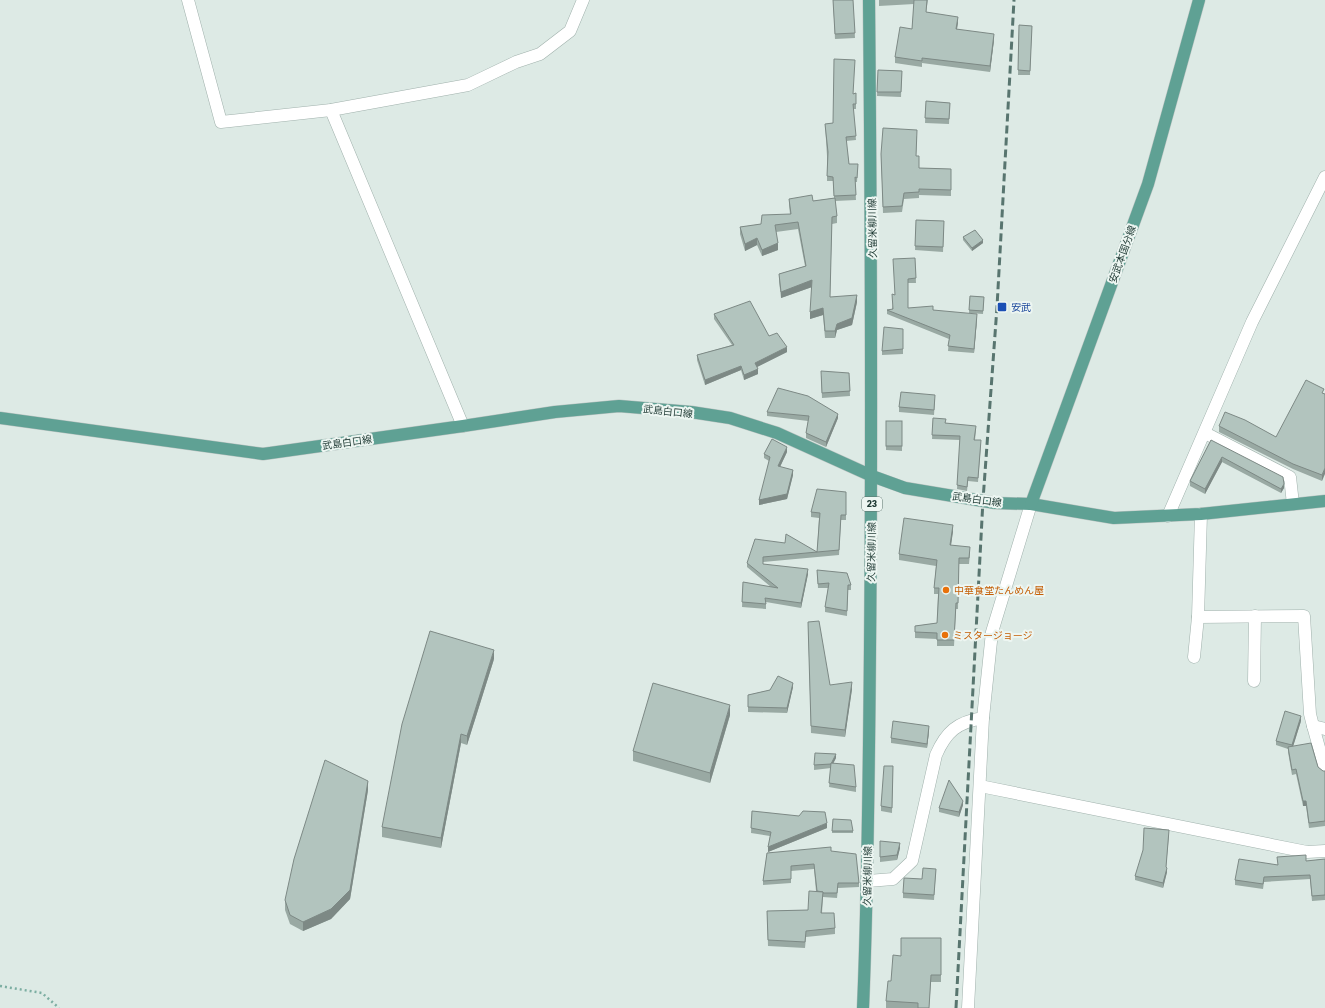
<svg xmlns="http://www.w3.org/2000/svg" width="1325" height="1008" font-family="Poppins,'Noto Sans JP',sans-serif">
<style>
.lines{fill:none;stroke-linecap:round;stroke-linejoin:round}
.minor-casing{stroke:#a0b1ac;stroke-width:13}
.major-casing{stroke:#bcc4c2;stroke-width:13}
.path{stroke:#7caea2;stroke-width:2.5;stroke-dasharray:2 3;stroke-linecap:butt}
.minor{stroke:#fff;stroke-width:12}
.major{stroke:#5fa194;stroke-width:12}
.rail{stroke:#58756f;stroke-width:3;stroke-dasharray:8 4;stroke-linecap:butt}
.wall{fill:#99a9a3}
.shaded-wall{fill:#7d8985}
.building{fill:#b2c4be;stroke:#7d8985}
.transit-dot{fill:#1a4fb4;stroke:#edf6f2;stroke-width:1.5}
.food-dot{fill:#e8710a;stroke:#edf6f2;stroke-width:1.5}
.labels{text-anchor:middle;stroke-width:4;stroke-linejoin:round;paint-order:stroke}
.shield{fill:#edf6f2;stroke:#5c726c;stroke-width:1}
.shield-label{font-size:9px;font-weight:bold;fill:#1e3933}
.street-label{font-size:10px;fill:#1e3933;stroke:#edf6f2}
.transit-label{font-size:10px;fill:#164399;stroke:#edf6f2;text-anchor:start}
.food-label{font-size:10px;fill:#c56008;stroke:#edf6f2;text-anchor:start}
</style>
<rect width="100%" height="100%" fill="#ddeae5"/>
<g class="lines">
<defs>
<g id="minor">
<polyline points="188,0 221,122 331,110 468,85 516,62 540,54 570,31 583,0"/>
<polyline points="331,110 463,426"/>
<polyline points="1205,433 1290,477 1293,504"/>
<polyline points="1168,516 1252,322 1325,177"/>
<polyline points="1198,617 1304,616 1310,714 1313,726"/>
<polyline points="1194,657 1198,617 1201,514"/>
<polyline points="1254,681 1255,616"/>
<polyline points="1325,729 1313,726 1325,769"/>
<polyline points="980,786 1307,852 1325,851"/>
<path d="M868,881L893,879L912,861L936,755C946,732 957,722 983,718"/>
<polyline points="968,1008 983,718 992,632 1031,504"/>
</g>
<g id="major">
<polyline points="0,418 263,454 463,426 555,412 619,406 691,412 730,418 777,433 872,476 905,488 995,503 1031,504 1114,518 1201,514 1325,501"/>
<polyline points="1031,504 1148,184 1199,0"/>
<path d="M863,1008C868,888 869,768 870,648C872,432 871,216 869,0"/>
</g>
</defs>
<use href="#minor" class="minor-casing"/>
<use href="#major" class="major-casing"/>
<polyline class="path" points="0,986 42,993 59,1008"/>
<use href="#minor" class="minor"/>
<use href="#major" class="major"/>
<polyline class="rail" points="956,1008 983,500 997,307 1014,0"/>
</g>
<g class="wall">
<polygon points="833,0 853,0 855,38 835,39"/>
<polygon points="879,0 928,0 926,12 958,22 957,29 994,40 990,72 922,63 922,67 895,63 895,57 912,29 914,4 879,6"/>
<polygon points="1019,25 1032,26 1030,75 1018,75"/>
<polygon points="878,70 902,71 901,97 877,96"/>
<polygon points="856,93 856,109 853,109 856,140 846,141 849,164 858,164 857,182 855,182 856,200 835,201 837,216 837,223 832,224 830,297 857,302 852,325 837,330 835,338 825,338 823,315 810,319 812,287 781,298 779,281 779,274 805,266 798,229 776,232 778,250 762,256 757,245 745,251 740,234 740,227 761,224 790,214 789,205 789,199 813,201 834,198 833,181 827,181 827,156 825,124 833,123 853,94"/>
<polygon points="926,101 950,103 949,124 925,123"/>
<polygon points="917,136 916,156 919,168 951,169 951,196 919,195 919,198 904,199 902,212 883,213 881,154"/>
<polygon points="916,220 944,221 943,252 915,250"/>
<polygon points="963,237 983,243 972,251 963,240"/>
<polygon points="915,258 916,283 908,283 908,308 933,310 977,319 974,353 948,351 949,339 887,314 887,310 892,309 895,295"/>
<polygon points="970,296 984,297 983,314 969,313"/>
<polygon points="714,314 769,336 787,352 757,367 758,374 744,380 741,370 705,385 697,360 697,355 732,345 714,319"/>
<polygon points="903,329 903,354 882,355 882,351"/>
<polygon points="849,373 850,396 822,398 821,376"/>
<polygon points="1324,394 1322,481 1293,469 1219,432 1219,426 1276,437"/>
<polygon points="935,399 934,415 899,412 899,407"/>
<polygon points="767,412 838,418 826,447 806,438 806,433 808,421 767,416"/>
<polygon points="933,418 946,423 976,430 975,440 981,444 978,482 968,481 967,491 957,489 960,440 932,439"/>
<polygon points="886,421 902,421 902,451 886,450"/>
<polygon points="1211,440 1284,488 1281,493 1222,462 1205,494 1190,486 1190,481"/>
<polygon points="787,452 780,467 793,475 787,499 759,505 769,461 764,458 764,454"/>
<polygon points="846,492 846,520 841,520 839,555 763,562 763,564 808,574 801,608 766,602 766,609 742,607 743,582 771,587 747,567 747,563 785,543 817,552 819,518 811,517 811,512"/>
<polygon points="953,531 951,546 970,553 969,564 959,564 958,609 956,609 954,646 937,646 937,639 915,638 915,626 937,623 938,594 934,594 934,588 936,566 899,560 899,554"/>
<polygon points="817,570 851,585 851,590 848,590 847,616 825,612 825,607 828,588 818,588"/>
<polygon points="808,622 830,685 852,689 845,737 811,733"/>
<polygon points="494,659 467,745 461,743 441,848 382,837 382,827"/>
<polygon points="793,687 787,713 748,712 748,695 770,690"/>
<polygon points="730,715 710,783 633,761 633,751"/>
<polygon points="1301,721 1293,746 1318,767 1323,771 1325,771 1325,826 1309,828 1306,806 1303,806 1296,774 1292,775 1288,752 1288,749 1276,745 1276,741"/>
<polygon points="929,731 927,748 891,743 891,738"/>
<polygon points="836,758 833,763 856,787 856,792 829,787 831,768 814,770 814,765"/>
<polygon points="893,766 892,813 881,811 881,806"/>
<polygon points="368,790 350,899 331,919 303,931 290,924 285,910 285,900"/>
<polygon points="963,805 959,817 939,812 939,808"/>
<polygon points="752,811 827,828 768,852 770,836 751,833"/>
<polygon points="833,819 853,831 853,833 832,833"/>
<polygon points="1169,835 1166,867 1167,872 1163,888 1135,880 1135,876"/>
<polygon points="880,841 900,848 897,860 880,862"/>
<polygon points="831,851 859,883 859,887 838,888 837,898 823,897 822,913 835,928 835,934 806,937 805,948 768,946 767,911 808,910 816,891 814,869 791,871 791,883 763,885 763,881 767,853"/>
<polygon points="1325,859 1325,900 1312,901 1310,879 1264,882 1263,889 1235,885 1235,880 1277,865 1306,861"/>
<polygon points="936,869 934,900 903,898 903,893"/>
<polygon points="941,938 941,982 931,982 929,1008 886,1008 886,1001 891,981 901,956"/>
</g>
<g class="shaded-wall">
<polygon points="958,17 958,22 956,35 956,29"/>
<polygon points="994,34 994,40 990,72 990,66"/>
<polygon points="757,238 757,245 745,251 745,244"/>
<polygon points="983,240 983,243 972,251 972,248"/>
<polygon points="778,243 778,250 762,256 762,250"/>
<polygon points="812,280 812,287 781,298 781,292"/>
<polygon points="857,295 857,302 852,325 837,330 835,338 835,331 837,324"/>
<polygon points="823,308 823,315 810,319 810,312"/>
<polygon points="977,314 977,319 974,353 974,349"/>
<polygon points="787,347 787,352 755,368 755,363"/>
<polygon points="741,366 741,370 705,385 705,380"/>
<polygon points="758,369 758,374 744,380 744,375"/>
<polygon points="838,414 838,418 826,447 826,442"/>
<polygon points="787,447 787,452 778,471 778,466"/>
<polygon points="1222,457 1222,462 1205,494 1205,489"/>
<polygon points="1325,468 1325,474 1322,481 1322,475"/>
<polygon points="793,470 793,475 787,499 759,505 759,500"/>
<polygon points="1284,484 1284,488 1281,493 1281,489"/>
<polygon points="953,525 953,531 950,551 950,545"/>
<polygon points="808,569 808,574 801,608 801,603"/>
<polygon points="494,650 494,659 467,745 467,736"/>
<polygon points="852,682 852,689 845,737 845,730"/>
<polygon points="793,683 793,687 787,713 787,708"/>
<polygon points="730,705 730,715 710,783 710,773"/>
<polygon points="1301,716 1301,721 1292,750 1292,745"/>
<polygon points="929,726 929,731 927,748 927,744"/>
<polygon points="461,734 461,743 441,848 441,838"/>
<polygon points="836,754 836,758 831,768 831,764"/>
<polygon points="368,781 368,790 350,899 331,919 303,931 303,922"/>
<polygon points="963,801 963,805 959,817 959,812"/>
<rect x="1303" y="801" width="3" height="5"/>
<polygon points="827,823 827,828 768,852 768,847"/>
<polygon points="900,843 900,848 897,860 897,855"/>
<polygon points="1167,868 1167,872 1163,888 1163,883"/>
</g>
<g class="building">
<polygon points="833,0 853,0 855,33 835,34"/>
<polygon points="914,0 927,0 926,12 958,17 956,29 994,34 990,66 922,58 922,61 895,57 900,27 912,29"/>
<polygon points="1019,25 1032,26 1030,71 1018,70"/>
<polygon points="834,59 855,60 853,94 856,93 856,104 853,104 856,136 846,137 849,164 858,164 857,178 855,177 856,195 834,196 833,177 827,176 828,152 825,124 833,123"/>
<polygon points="878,70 902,71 901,92 877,92"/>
<polygon points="926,101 950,103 949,119 925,118"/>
<polygon points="883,128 917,130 916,156 919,156 919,168 951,169 951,190 919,189 919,192 904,193 902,206 883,207 881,154"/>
<polygon points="812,195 813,201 835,198 837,216 832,217 830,297 857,295 852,318 837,324 835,331 825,331 823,308 810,312 812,280 781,292 779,274 806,266 798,222 775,225 778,243 762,250 757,238 745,244 740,227 761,224 762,215 791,214 789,199"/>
<polygon points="916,220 944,221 943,247 915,246"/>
<polygon points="975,230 983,240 972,248 963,237"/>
<polygon points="915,258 916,278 908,279 908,308 933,306 933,310 977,314 974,349 948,346 950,335 887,310 893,309 892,294 895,295 893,259"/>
<polygon points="970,296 984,297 983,311 969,310"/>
<polygon points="750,301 769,336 777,333 787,347 755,363 758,369 744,375 741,366 705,380 697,355 734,345 714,314"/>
<polygon points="884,327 903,329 903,349 882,351"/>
<polygon points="821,371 849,373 850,391 822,393"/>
<polygon points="1306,380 1324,389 1322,393 1325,394 1325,468 1322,475 1293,464 1219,426 1225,412 1245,420 1276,437"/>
<polygon points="778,388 808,396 838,414 826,442 806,433 809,416 767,412"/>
<polygon points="901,392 935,395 934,410 899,407"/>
<polygon points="933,418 946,419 945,423 976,426 974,440 981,440 978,478 968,477 967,487 957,485 960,436 932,435"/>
<rect x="886" y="421" width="16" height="25"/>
<polygon points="772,439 787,447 778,466 793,470 787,494 759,500 770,457 764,454"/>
<polygon points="1211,440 1283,477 1284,484 1281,489 1222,457 1205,489 1190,481"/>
<polygon points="817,489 846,492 846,515 841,515 839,550 763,557 763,564 808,569 801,603 765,598 766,604 742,602 743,582 778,588 747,563 755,539 785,543 786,534 817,552 820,513 811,512"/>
<polygon points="904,518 953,525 950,545 970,547 969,558 959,558 958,603 956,603 954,640 937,640 937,633 915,632 915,626 937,623 939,588 934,588 937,560 899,554"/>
<polygon points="817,570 847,573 851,585 848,585 847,611 825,607 829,583 818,584"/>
<polygon points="819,621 830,685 852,682 845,730 811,726 808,622"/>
<polygon points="430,631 494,650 467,736 461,734 441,838 382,827 402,724"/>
<polygon points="778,676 793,683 787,708 748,707 748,695 770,690"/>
<polygon points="653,683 730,705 710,773 633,751"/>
<polygon points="1285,711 1301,716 1292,745 1276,741"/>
<polygon points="893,721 929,726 927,744 891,738"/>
<polygon points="1311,743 1318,767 1323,771 1325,771 1325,821 1309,823 1306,801 1303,801 1296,769 1292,770 1288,747"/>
<polygon points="815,753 836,754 831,764 814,765"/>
<polygon points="325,760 368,781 350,890 331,909 303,922 290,915 285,900 294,859"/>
<polygon points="831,763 854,765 856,787 829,783"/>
<polygon points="884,766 893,766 892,808 881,806"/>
<polygon points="949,780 963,801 959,812 939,808"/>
<polygon points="752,811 799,816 803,811 825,812 827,823 768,847 771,832 751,828"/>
<polygon points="833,819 851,820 853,831 832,831"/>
<polygon points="1144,828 1169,830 1166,867 1167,868 1163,883 1135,876 1143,850"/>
<polygon points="880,841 900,843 897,855 880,857"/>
<polygon points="831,847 831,851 856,854 859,883 838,883 837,893 823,893 823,892 817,891 814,864 791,866 791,879 763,881 767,853"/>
<polygon points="1306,855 1306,861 1325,859 1325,895 1312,896 1310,875 1264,877 1263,884 1235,880 1239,859 1278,865 1277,857"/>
<polygon points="923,868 936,869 934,895 903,893 904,878 922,879"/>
<polygon points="809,891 823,892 821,913 834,913 835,928 806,931 805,942 768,940 767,911 808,910"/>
<polygon points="901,938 941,938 941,975 931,975 929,1008 918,1008 918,1003 886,1001 888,981 891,981 893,955 901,956"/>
</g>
<rect class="transit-dot" x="997" y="302" width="10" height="10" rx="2"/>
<g class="food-dot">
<circle cx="946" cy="590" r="4"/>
<circle cx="945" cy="635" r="4"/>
</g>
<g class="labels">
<rect class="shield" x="862" y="497" width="20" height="14" rx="3"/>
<g class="shield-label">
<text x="872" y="507">23</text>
</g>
<g class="street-label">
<text transform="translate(872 228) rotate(-91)" y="4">久留米柳川線</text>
<text transform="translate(1122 254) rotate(-70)" y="4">安武本国分線</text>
<text transform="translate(668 411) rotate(6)" y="4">武島白口線</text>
<text transform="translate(347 442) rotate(-8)" y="4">武島白口線</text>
<text transform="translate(977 499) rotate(8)" y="4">武島白口線</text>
<text transform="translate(871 552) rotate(-89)" y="4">久留米柳川線</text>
<text transform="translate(867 876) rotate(-89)" y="4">久留米柳川線</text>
</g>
<g class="transit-label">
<text x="1011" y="311">安武</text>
</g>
<g class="food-label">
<text x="954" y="594">中華食堂たんめん屋</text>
<text x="953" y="639">ミスタージョージ</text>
</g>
</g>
</svg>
